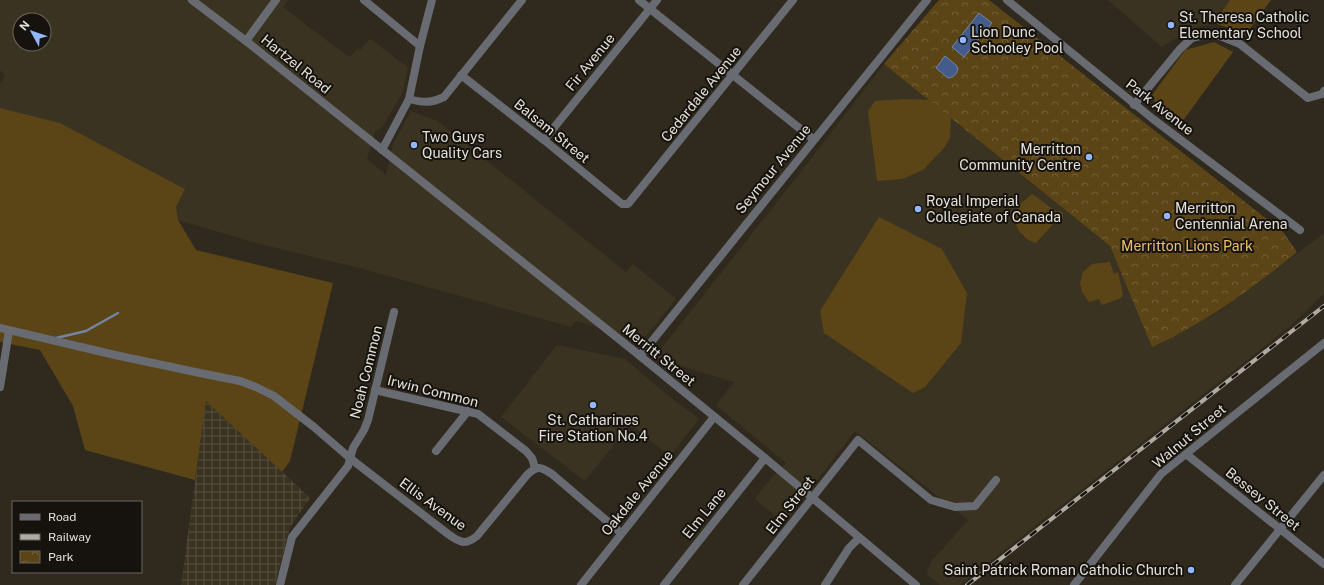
<svg xmlns="http://www.w3.org/2000/svg" width="1324" height="585" font-family="'Public Sans',sans-serif">
<style>
.built{fill:#3b3321;fill-rule:evenodd}
.industrial{fill:url(#industrial-grid)}
.grass{fill:#5b4517}
.park{fill:url(#park-crowns)}
.water{fill:#435c8b;stroke:#7484a3}
.lines{fill:none;stroke-linecap:round;stroke-linejoin:round}
.stream{stroke:#7484a3;stroke-width:2.5}
.minor{stroke:#686c72;stroke-width:8}
.tertiary{stroke:#686c72;stroke-width:8}
.rail-casing{stroke:#b0aba2;stroke-width:4}
.rail{stroke:#16130e;stroke-width:2.5;stroke-dasharray:8;stroke-linecap:butt}
.poi-dot{fill:#93b7fd;stroke:#16130e;stroke-width:1.5}
.labels{text-anchor:middle;stroke-width:4;stroke-linejoin:round;paint-order:stroke}
.poi-label{font-size:14px;fill:#e5e1da;stroke:#16130e;text-anchor:start}
.street-label{font-size:14px;fill:#e5e1da;stroke:#16130e}
.park-label{font-size:14px;fill:#ebc06d;stroke:#16130e}
</style>
<defs>
<pattern id="industrial-grid" width="8" height="8" patternUnits="userSpaceOnUse"><rect width="8" height="8" fill="#3b3321"/><path d="M0 4h8M4 0v8" fill="none" stroke="#575041"/></pattern>
<pattern id="park-crowns" width="20" height="18" patternUnits="userSpaceOnUse"><rect width="20" height="18" fill="#5b4517"/><path d="M2 6a3 3 0 1 1 6 0M12 15a3 3 0 1 1 6 0" fill="none" stroke="#726038"/></pattern>
</defs>
<rect width="100%" height="100%" fill="#302a1e"/>
<g class="built">
<path d="M0,0H288L283,7L330,43L350,57L358,48L360,50L370,39L408,67L403,92L381,129L375,131L367,159L386,175L393,144L411,111L437,121L626,272L633,264L676,299L646,336L635,338L576,321L571,327L360,268L260,244L178,220L176,207L185,189L60,123L0,108V84L5,76L0,70ZM20,20H44V44H20Z"/>
<polygon points="1108,0 1230,0 1214,23 1193,28 1162,47"/>
<polygon points="884,64 1110,246 1152,346 1190,328 1216,313 1242,295 1324,233 1324,294 1289,327 960,585 940,585 927,574 928,569 931,562 968,520 855,431 784,523 755,499 772,477 786,463 716,405 734,382 657,359 657,354 800,173"/>
<polygon points="557,345 625,359 659,388 699,419 670,456 630,424 585,481 501,417"/>
</g>
<polygon class="industrial" points="206,400 310,498 290,527 275,585 181,585"/>
<g class="grass">
<polygon points="1230,0 1271,0 1246,34 1214,23"/>
<polygon points="1214,42 1233,52 1182,122 1150,98 1185,50"/>
<polygon points="904,99 931,100 951,116 950,138 944,148 923,170 902,179 877,181 868,111 875,101"/>
<polygon points="0,108 60,123 185,189 176,207 178,220 196,250 333,283 290,461 282,472 206,401 195,480 85,450 73,406 40,350 0,342"/>
<polygon points="1032,194 1057,212 1060,211 1063,213 1063,218 1056,221 1036,243 1028,240 1018,230 1014,218 1019,205"/>
<polygon points="879,217 942,249 967,293 961,343 925,387 913,393 824,333 820,311"/>
<polygon points="1110,262 1114,274 1118,272 1123,294 1121,298 1102,305 1099,299 1089,302 1082,292 1080,283 1083,272 1092,264"/>
</g>
<path class="park" d="M939,0H989L1283,232L1297,252C1252,289 1206,323 1152,347L1110,246L884,64Z"/>
<g class="water">
<polygon points="979,13 992,23 964,57 952,47"/>
<path d="M945,56L956,65L958,69C956,75 954,77 948,78L936,68Z"/>
</g>
<g class="lines">
<polyline class="stream" points="56,338 86,331 118,313"/>
<g class="minor">
<polyline points="364,0 420,46"/>
<polyline points="639,0 813,139"/>
<polyline points="1007,0 1153,119 1300,230"/>
<polyline points="246,41 276,0"/>
<polyline points="461,75 544,140 622,204 628,204 793,0"/>
<path d="M409,99C424,103 431,103 444,97L522,0"/>
<polyline points="1134,105 1180,49 1192,38 1208,34 1220,36 1240,44 1308,98 1322,94 1324,91"/>
<polyline points="544,140 657,0"/>
<path d="M0,328L115,355L200,373L240,381L256,387L274,396L314,427L351,459L448,534C459,542 465,546 477,536L527,475C538,465 540,467 552,474L621,533"/>
<polyline points="640,356 927,0"/>
<polyline points="0,387 9,331"/>
<polyline points="375,390 478,414 526,451 532,458 535,468"/>
<polyline points="436,451 468,411"/>
<polyline points="1186,454 1324,564"/>
<polyline points="280,585 292,537 348,466 353,448 364,430 368,420 394,312"/>
<polyline points="664,585 765,458"/>
<polyline points="743,585 858,440 931,500 955,507 975,506 996,480"/>
<polyline points="825,585 849,548 859,538"/>
<polyline points="1074,585 1161,474 1324,343"/>
<polyline points="1235,585 1324,475"/>
</g>
<g class="tertiary">
<polyline points="192,0 246,41 634,351 765,458 916,585"/>
<polyline points="382,150 409,99 420,46 432,0"/>
<polyline points="581,585 714,417"/>
</g>
<defs>
<polyline id="rail" points="967,585 1324,306"/>
</defs>
<use href="#rail" class="rail-casing"/>
<use href="#rail" class="rail"/>
</g>
<g class="poi-dot">
<circle cx="1171" cy="25" r="4"/>
<circle cx="963" cy="40" r="4"/>
<circle cx="414" cy="145" r="4"/>
<circle cx="1089" cy="157" r="4"/>
<circle cx="918" cy="209" r="4"/>
<circle cx="1167" cy="216" r="4"/>
<circle cx="593" cy="405" r="4"/>
<circle cx="1191" cy="570" r="4"/>
</g>
<g class="labels">
<g class="poi-label">
<text x="1179" y="22">St. Theresa Catholic<tspan x="1179" dy="16">Elementary School</tspan></text>
<text x="971" y="37">Lion Dunc<tspan x="971" dy="16">Schooley Pool</tspan></text>
<text x="422" y="142">Two Guys<tspan x="422" dy="16">Quality Cars</tspan></text>
<text x="1081" y="154" text-anchor="end">Merritton<tspan x="1081" dy="16">Community Centre</tspan></text>
<text x="926" y="206">Royal Imperial<tspan x="926" dy="16">Collegiate of Canada</tspan></text>
<text x="1175" y="213">Merritton<tspan x="1175" dy="16">Centennial Arena</tspan></text>
<text x="593" y="425" text-anchor="middle">St. Catharines<tspan x="593" dy="16">Fire Station No.4</tspan></text>
<text x="1183" y="575" text-anchor="end">Saint Patrick Roman Catholic Church</text>
</g>
<g class="street-label">
<text transform="translate(590 62) rotate(-51)" y="5">Fir Avenue</text>
<text transform="translate(296 64) rotate(39)" y="5">Hartzel Road</text>
<text transform="translate(701 94) rotate(-51)" y="5">Cedardale Avenue</text>
<text transform="translate(1160 107) rotate(38)" y="5">Park Avenue</text>
<text transform="translate(552 131) rotate(39)" y="5">Balsam Street</text>
<text transform="translate(773 169) rotate(-51)" y="5">Seymour Avenue</text>
<text transform="translate(659 355) rotate(39)" y="5">Merritt Street</text>
<text transform="translate(366 372) rotate(-76)" y="5">Noah Common</text>
<text transform="translate(433 391) rotate(14)" y="5">Irwin Common</text>
<text transform="translate(1189 436) rotate(-40)" y="5">Walnut Street</text>
<text transform="translate(637 493) rotate(-51)" y="5">Oakdale Avenue</text>
<text transform="translate(1263 499) rotate(39)" y="5">Bessey Street</text>
<text transform="translate(433 504) rotate(36)" y="5">Ellis Avenue</text>
<text transform="translate(790 505) rotate(-52)" y="5">Elm Street</text>
<text transform="translate(704 513) rotate(-51)" y="5">Elm Lane</text>
</g>
<g class="park-label">
<text x="1187" y="251">Merritton Lions Park</text>
</g>
</g>
<rect x="12" y="501" width="130" height="72" fill="#16130e" stroke="#696560"/>
<rect x="20" y="514" width="20" height="6" fill="#686c72" stroke="#696560"/>
<text x="48" y="521" font-size="12" fill="#e5e1da">Road</text>
<rect x="20" y="534" width="20" height="6" fill="#b0aba2" stroke="#696560"/>
<text x="48" y="541" font-size="12" fill="#e5e1da">Railway</text>
<rect x="20" y="551" width="20" height="12" fill="url(#park-crowns)" stroke="#696560"/>
<text x="48" y="561" font-size="12" fill="#e5e1da">Park</text>
<g transform="translate(32 32) rotate(310)"><circle r="19" fill="#16130e" stroke="#696560"/>
<path d="M0-3L7 15L0 10L-7 15Z" fill="#93b7fd"/>
<text y="-6" font-size="11" font-weight="bold" text-anchor="middle" fill="#e5e1da">N</text>
</g>
</svg>
